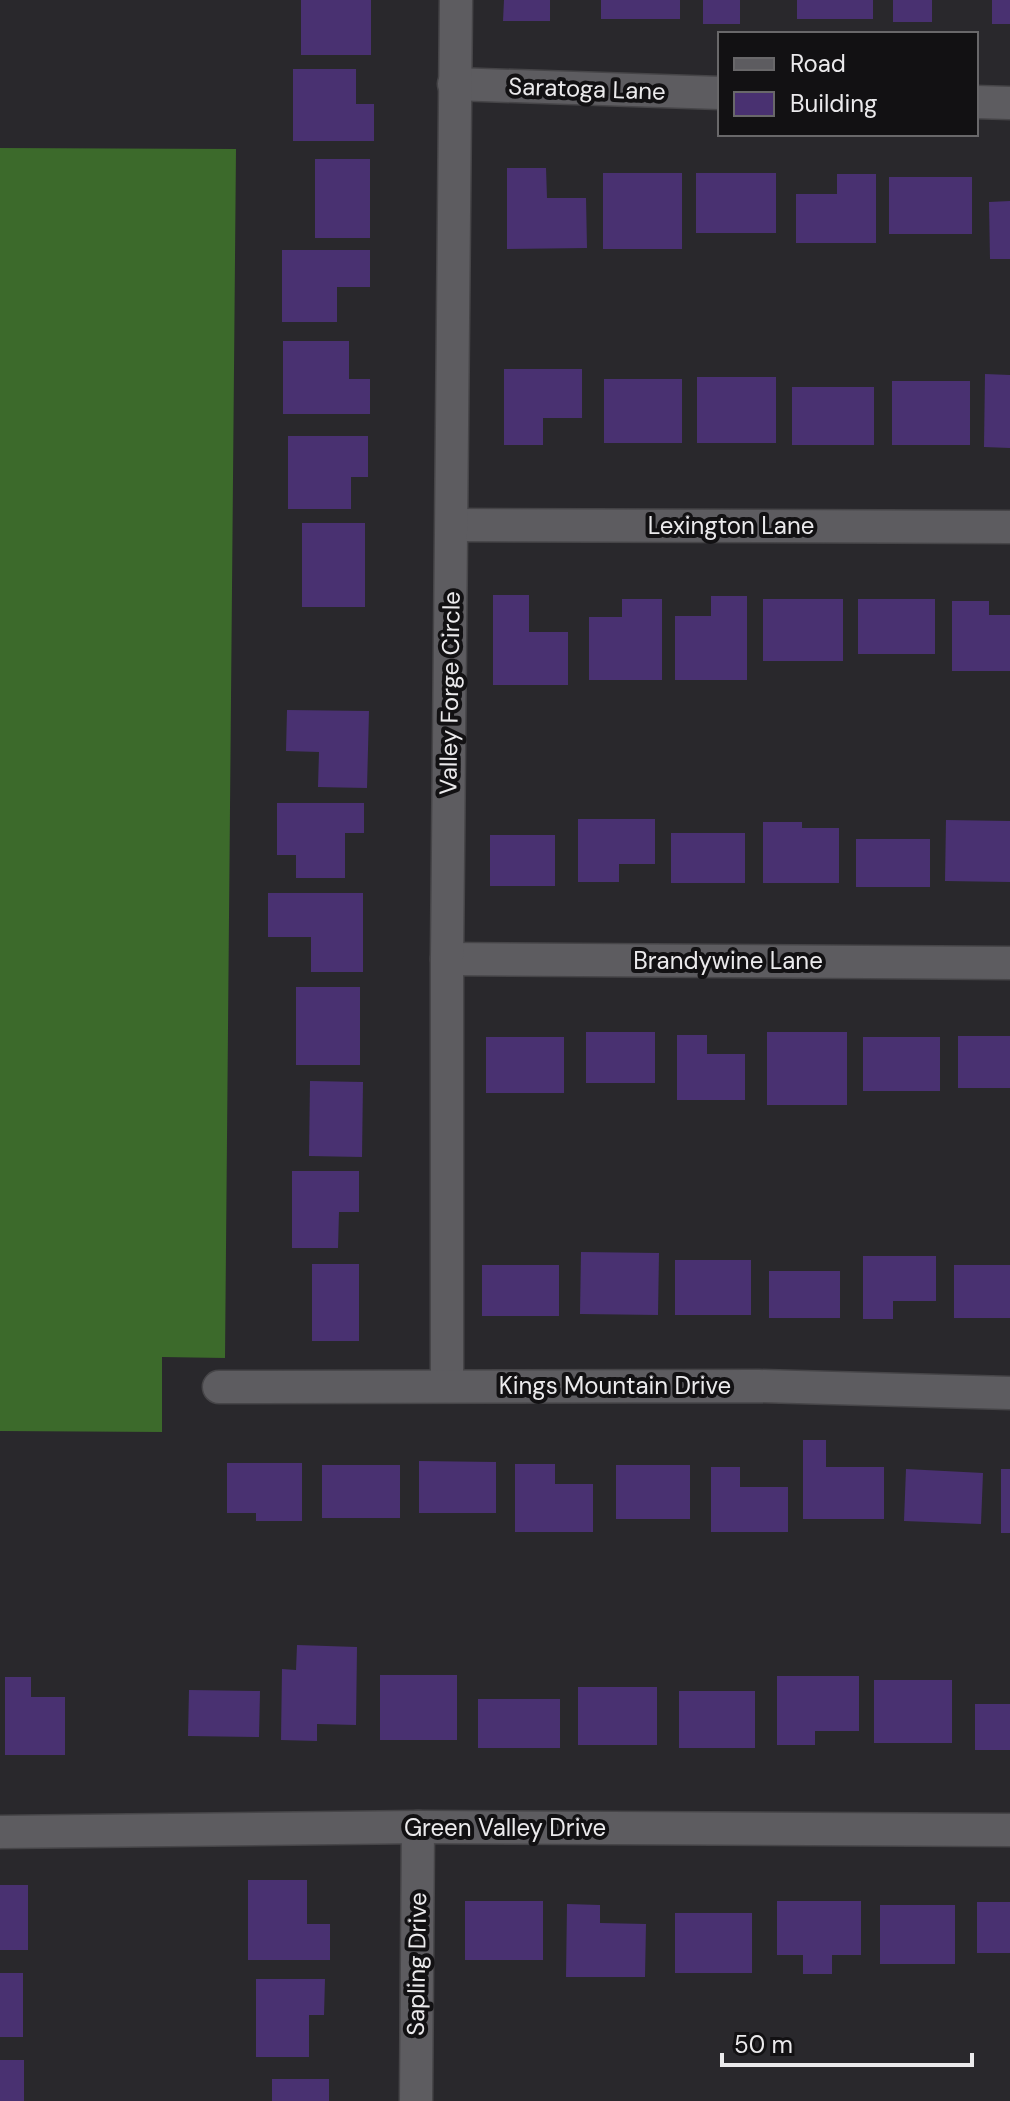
<svg xmlns="http://www.w3.org/2000/svg" width="1010" height="2101" font-family="'DM Sans',sans-serif">
<style>
.forest{fill:#3c6a2b}
.building{fill:#493171}
.lines{fill:none;stroke-linecap:round;stroke-linejoin:round}
.minor-casing{stroke:#464548;stroke-width:35}
.minor{stroke:#5d5c60;stroke-width:32}
.labels{text-anchor:middle;stroke-width:8;stroke-linejoin:round;paint-order:stroke}
.street-label{font-size:24px;fill:#ebeaec;stroke:#121113}
</style>
<rect width="100%" height="100%" fill="#29282c"/>
<polygon class="forest" points="0,148 236,149 225,1358 162,1357 162,1432 0,1431"/>
<g class="building">
<rect x="301" y="0" width="70" height="55"/>
<polygon points="504,0 550,0 550,21 503,21"/>
<rect x="601" y="0" width="79" height="19"/>
<rect x="703" y="0" width="37" height="24"/>
<rect x="797" y="0" width="76" height="19"/>
<rect x="893" y="0" width="39" height="22"/>
<rect x="992" y="0" width="18" height="24"/>
<polygon points="293,69 356,69 356,104 374,104 374,141 293,141"/>
<rect x="315" y="159" width="55" height="79"/>
<polygon points="507,168 546,168 547,198 586,198 587,248 507,249"/>
<rect x="603" y="173" width="79" height="76"/>
<rect x="696" y="173" width="80" height="60"/>
<polygon points="837,174 876,174 876,243 796,243 796,194 837,194"/>
<rect x="889" y="177" width="83" height="57"/>
<polygon points="1010,201 1010,259 990,259 989,202"/>
<polygon points="282,250 370,250 370,287 337,287 337,322 282,322"/>
<polygon points="283,341 349,341 349,379 370,379 370,414 283,414"/>
<polygon points="504,369 582,369 582,418 543,418 543,445 504,445"/>
<polygon points="985,374 1010,375 1010,448 984,447"/>
<rect x="697" y="377" width="79" height="66"/>
<rect x="604" y="379" width="78" height="64"/>
<rect x="892" y="381" width="78" height="64"/>
<rect x="792" y="387" width="82" height="58"/>
<polygon points="288,436 368,436 368,477 351,477 351,509 288,509"/>
<rect x="302" y="523" width="63" height="84"/>
<polygon points="493,595 529,595 529,632 568,632 568,685 493,685"/>
<polygon points="711,596 747,596 747,680 675,680 675,616 711,616"/>
<polygon points="622,599 662,599 662,680 589,680 589,617 622,617"/>
<rect x="763" y="599" width="80" height="62"/>
<rect x="858" y="599" width="77" height="55"/>
<polygon points="952,601 989,601 989,615 1010,615 1010,671 952,671"/>
<polygon points="287,710 369,711 367,788 318,787 319,752 286,751"/>
<polygon points="277,803 364,803 364,833 345,833 345,878 296,878 296,855 277,855"/>
<polygon points="578,819 655,819 655,864 619,864 619,882 578,882"/>
<polygon points="946,820 1010,821 1010,882 945,881"/>
<polygon points="763,822 802,822 802,828 839,828 839,883 763,883"/>
<rect x="671" y="833" width="74" height="50"/>
<rect x="490" y="835" width="65" height="51"/>
<rect x="856" y="839" width="74" height="48"/>
<polygon points="268,893 363,893 363,972 311,972 311,937 268,937"/>
<rect x="296" y="987" width="64" height="78"/>
<rect x="586" y="1032" width="69" height="51"/>
<rect x="767" y="1032" width="80" height="73"/>
<polygon points="677,1035 707,1035 707,1054 745,1054 745,1100 677,1100"/>
<rect x="958" y="1036" width="52" height="52"/>
<rect x="486" y="1037" width="78" height="56"/>
<rect x="863" y="1037" width="77" height="54"/>
<polygon points="310,1081 363,1082 362,1157 309,1156"/>
<polygon points="292,1171 359,1171 359,1212 339,1212 338,1248 292,1248"/>
<polygon points="581,1252 659,1253 658,1315 580,1314"/>
<polygon points="863,1256 936,1256 936,1301 893,1301 893,1319 863,1319"/>
<rect x="675" y="1260" width="76" height="55"/>
<rect x="312" y="1264" width="47" height="77"/>
<rect x="482" y="1265" width="77" height="51"/>
<rect x="954" y="1265" width="56" height="53"/>
<rect x="769" y="1271" width="71" height="47"/>
<polygon points="803,1440 826,1440 826,1467 884,1467 884,1519 803,1519"/>
<polygon points="419,1461 496,1462 496,1513 419,1513"/>
<polygon points="227,1463 302,1463 302,1521 256,1521 256,1513 227,1513"/>
<polygon points="515,1464 555,1464 555,1484 593,1484 593,1532 515,1532"/>
<rect x="322" y="1465" width="78" height="53"/>
<rect x="616" y="1465" width="74" height="54"/>
<polygon points="711,1467 740,1467 740,1487 788,1487 788,1532 711,1532"/>
<polygon points="906,1469 983,1473 981,1524 904,1521"/>
<rect x="1001" y="1469" width="9" height="64"/>
<polygon points="297,1645 357,1647 356,1725 317,1724 317,1741 281,1740 282,1669 296,1670"/>
<rect x="380" y="1675" width="77" height="65"/>
<polygon points="777,1676 859,1676 859,1731 815,1731 815,1745 777,1745"/>
<polygon points="5,1677 31,1677 31,1697 65,1697 65,1755 5,1755"/>
<rect x="874" y="1680" width="78" height="63"/>
<rect x="578" y="1687" width="79" height="58"/>
<polygon points="189,1690 260,1691 259,1737 188,1736"/>
<rect x="679" y="1691" width="76" height="57"/>
<rect x="478" y="1699" width="82" height="49"/>
<rect x="975" y="1704" width="35" height="46"/>
<polygon points="248,1880 307,1880 307,1924 330,1924 330,1960 248,1960"/>
<rect x="0" y="1885" width="28" height="65"/>
<rect x="465" y="1901" width="78" height="59"/>
<polygon points="777,1901 861,1901 861,1955 832,1955 832,1974 803,1974 803,1955 777,1955"/>
<rect x="977" y="1902" width="33" height="51"/>
<polygon points="567,1904 600,1905 600,1923 646,1924 645,1977 566,1977"/>
<rect x="880" y="1905" width="75" height="59"/>
<rect x="675" y="1913" width="77" height="60"/>
<rect x="0" y="1973" width="23" height="64"/>
<polygon points="256,1979 325,1979 324,2015 309,2015 309,2057 256,2057"/>
<rect x="0" y="2060" width="24" height="41"/>
<rect x="272" y="2079" width="57" height="22"/>
</g>
<g class="lines">
<defs>
<g id="minor">
<polyline points="454,84 720,93"/>
<polyline points="976,102 1010,103"/>
<polyline points="452,525 1010,527"/>
<polyline points="447,959 1010,963"/>
<polyline points="447,1386 447,959 456,0"/>
<polyline points="219,1387 759,1386 1010,1393"/>
<polyline points="0,1832 418,1827 1010,1830"/>
<polyline points="416,2101 418,1827"/>
</g>
</defs>
<use href="#minor" class="minor-casing"/>
<use href="#minor" class="minor"/>
</g>
<g class="labels">
<g class="street-label">
<text transform="translate(587 89) rotate(2)" y="8">Saratoga Lane</text>
<text x="731" y="534">Lexington Lane</text>
<text transform="translate(450 693) rotate(-89)" y="8">Valley Forge Circle</text>
<text x="728" y="969">Brandywine Lane</text>
<text x="615" y="1394">Kings Mountain Drive</text>
<text x="505" y="1836">Green Valley Drive</text>
<text transform="translate(417 1964) rotate(-89)" y="8">Sapling Drive</text>
</g>
</g>
<rect x="718" y="32" width="260" height="104" fill="#121113" stroke="#69686a" stroke-width="2"/>
<rect x="734" y="58" width="40" height="12" fill="#5d5c60" stroke="#69686a" stroke-width="2"/>
<text x="790" y="72" font-size="24" fill="#ebeaec">Road</text>
<rect x="734" y="92" width="40" height="24" fill="#493171" stroke="#69686a" stroke-width="2"/>
<text x="790" y="112" font-size="24" fill="#ebeaec">Building</text>
<path d="M722 2053v12h250v-12" fill="none" stroke="#ebeaec" stroke-width="4"/>
<text x="734" y="2053" font-size="24" fill="#ebeaec" stroke="#121113" stroke-width="6" paint-order="stroke">50 m</text>
</svg>
